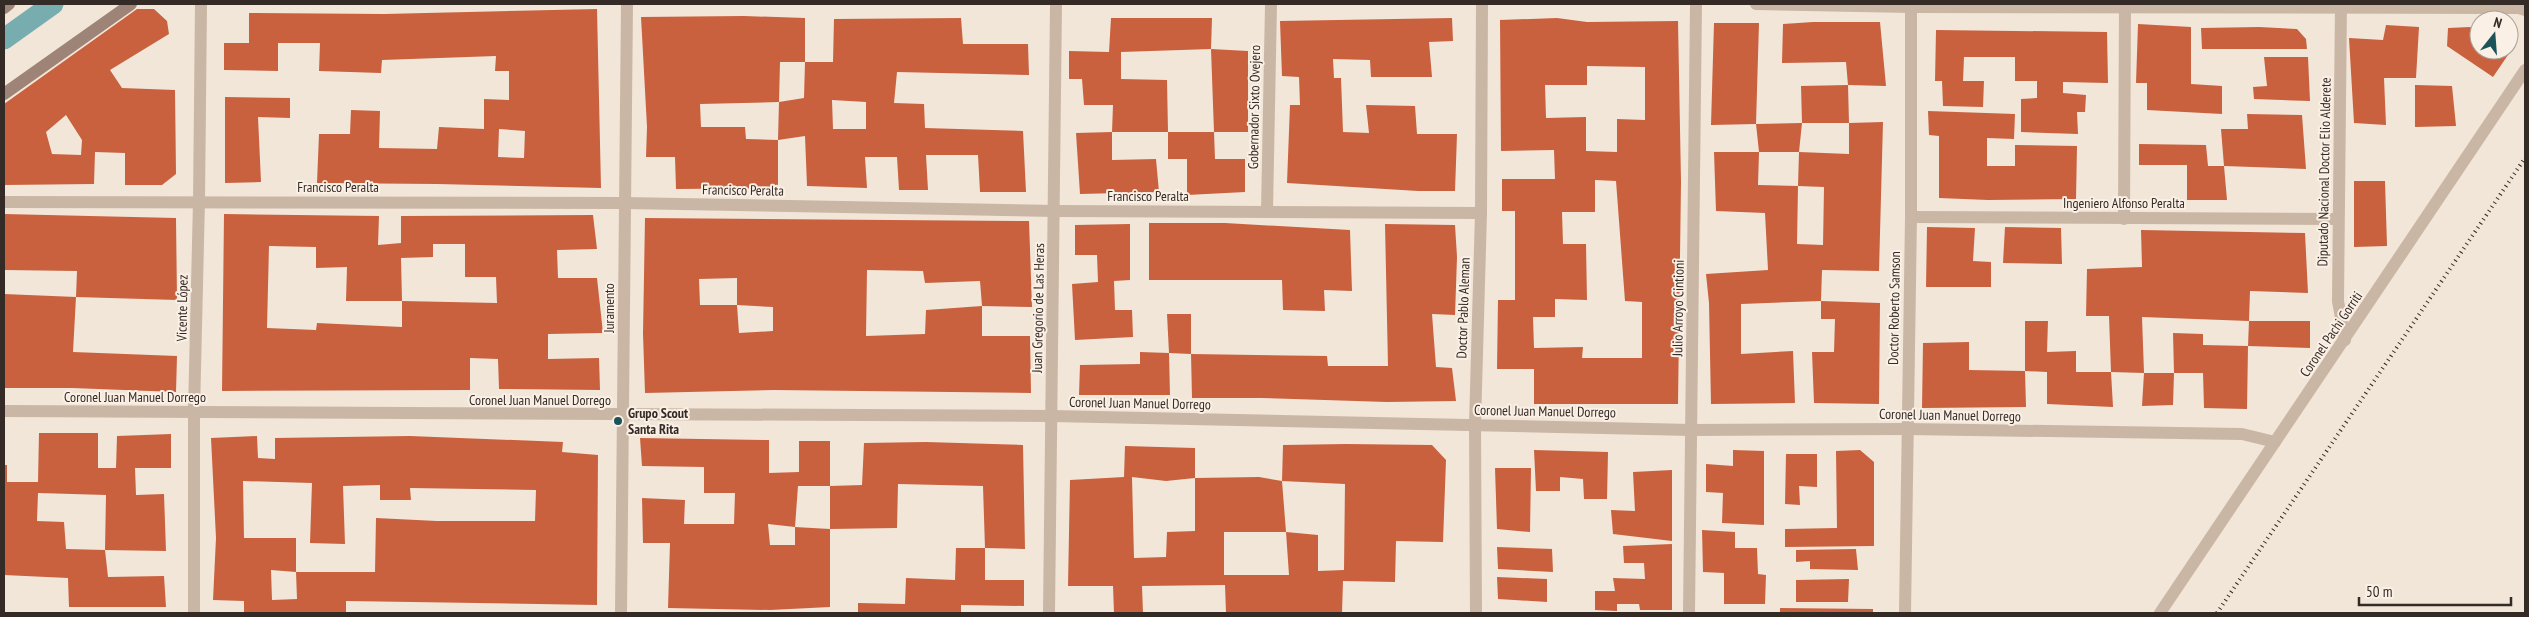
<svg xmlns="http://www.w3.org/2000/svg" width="2529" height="617" font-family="'PT Sans Narrow',sans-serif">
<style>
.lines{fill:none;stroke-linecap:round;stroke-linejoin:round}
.canal{stroke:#77adaf;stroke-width:21}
.building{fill:#c9613f;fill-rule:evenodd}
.minor{stroke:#cab6a4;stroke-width:12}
.tertiary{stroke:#cab6a4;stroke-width:12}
.secondary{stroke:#9e8476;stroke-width:12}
.rail{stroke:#352b26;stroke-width:4;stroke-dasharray:1 4;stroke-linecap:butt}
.poi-dot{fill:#1b5358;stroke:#faf0e5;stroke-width:2}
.labels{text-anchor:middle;stroke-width:4;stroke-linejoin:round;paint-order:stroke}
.street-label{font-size:14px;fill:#352b26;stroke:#faf0e5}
.poi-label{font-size:14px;font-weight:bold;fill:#352b26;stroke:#faf0e5;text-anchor:start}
</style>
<rect width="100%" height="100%" fill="#f2e6d9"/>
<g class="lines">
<polyline class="canal" points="4,39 53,4"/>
</g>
<g class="building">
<path d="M137,9H154L167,21L169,34L110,70L122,88L175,90L176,174L162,185H125V153L95,152L94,184L4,185V104ZM66,115L82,140L81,155L52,154L46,132Z"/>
<path d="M597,9L601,188L437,184L317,183L319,134H350L351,110L380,111L379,148L437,149L439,127L484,129V99L509,100V71H495L496,56L382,60L381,73L319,71L320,43H278V71L224,70V43H249V13L384,14ZM499,129L525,131L524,158L498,157Z"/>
<polygon points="744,16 805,18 805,62 780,62 779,102 700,104 701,127 745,127 746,139 778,140 778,188 676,189 675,157 646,157 647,127 641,17"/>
<path d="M961,18L963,44H1028L1029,75L897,72L894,103L924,104L925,128L1023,131L1026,192H980L978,155H926L928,190H899L897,157H865L867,188L807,186L805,136L778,140L779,102L804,98L805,62H833L834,19ZM832,100L866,102V129H833Z"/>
<polygon points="1111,18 1212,18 1211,49 1121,52 1121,79 1167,80 1168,132 1214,132 1215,159 1245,159 1245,192 1187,195 1187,159 1168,159 1168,132 1112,132 1113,105 1084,105 1082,79 1069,79 1069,51 1109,52"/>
<polygon points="1452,18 1453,41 1429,42 1432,77 1371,77 1370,60 1333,59 1334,78 1341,78 1343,132 1369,133 1366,105 1415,106 1417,134 1457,134 1455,191 1418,191 1287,183 1290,105 1300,105 1299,77 1282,76 1280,21"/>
<path d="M1557,18L1587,22L1678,21L1681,182L1678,404H1534V369H1497L1498,300H1515V211H1502V179H1555L1554,150L1501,151L1500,20ZM1587,66L1645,67V120L1617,119V152L1586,151V117L1546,118L1545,85H1587ZM1595,180L1616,181L1625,301L1642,302V358H1582L1583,347L1534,348L1533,317H1555V299L1587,300L1586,244H1563L1562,212H1595Z"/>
<polygon points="1813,22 1880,22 1886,86 1848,85 1846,62 1782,63 1783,24"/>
<path d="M1714,23H1759L1756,124L1802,123L1799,152H1759L1758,185L1798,186L1799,152L1849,154V123L1883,122L1879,271L1822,270L1821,301L1741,304V354L1793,351L1795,403L1711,404L1709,303L1706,274L1768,270L1765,213L1716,211L1714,152H1759L1756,124L1711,125ZM1798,186L1824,187L1823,245L1797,244Z"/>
<polygon points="2138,24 2191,27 2191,84 2222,86 2222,114 2147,110 2147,83 2136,83"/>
<polygon points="2386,25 2419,27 2416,78 2384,78 2386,125 2354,123 2349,38 2383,40"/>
<polygon points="2259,27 2297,29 2306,39 2307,49 2202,49 2201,28"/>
<polygon points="2470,27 2479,32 2479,50 2506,50 2510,52 2493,77 2447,46 2448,28"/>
<polygon points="1936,30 2107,32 2108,83 2063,82 2063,93 2086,95 2085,112 2077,112 2078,134 2021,132 2021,99 2037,98 2037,81 2015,81 2015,57 1964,57 1963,81 1984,81 1983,107 1943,106 1942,81 1935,81"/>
<polygon points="1211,49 1248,51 1248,132 1214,132"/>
<polygon points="2264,57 2308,57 2310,101 2254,99 2253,87 2267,86"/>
<polygon points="1848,85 1849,123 1802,123 1801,86"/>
<polygon points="2415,85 2452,86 2456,126 2415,127"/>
<polygon points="225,97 290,98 290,118 258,117 261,182 225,183"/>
<polygon points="1928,111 2015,114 2014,139 1987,138 1987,166 2015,166 2015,145 2077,146 2076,199 1988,200 1939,198 1939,136 1929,135"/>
<polygon points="2247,114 2302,115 2306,169 2224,166 2221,129 2248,129"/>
<polygon points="1112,132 1112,160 1156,159 1159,192 1080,194 1076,133"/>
<polygon points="2139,144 2206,145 2208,166 2224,166 2227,200 2187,200 2187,165 2139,165"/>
<polygon points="2354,181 2385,181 2387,246 2354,247"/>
<polygon points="4,214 176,218 177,300 76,297 77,271 4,270"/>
<path d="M224,214L379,216L378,245L401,243V216L593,215L597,249L557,250L558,278H597L603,333L548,334V359L599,358L600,390L499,389L498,359L470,358V390L222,391ZM433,244H465V277H496L497,303L402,301V327L317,323L316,330L267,328L269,246L316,247V268L347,267L346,301H402L401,258L433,257Z"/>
<path d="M645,218L1029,221L1032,307L982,306V336H1030L1031,393L774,390L645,393L643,334ZM867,270L923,271L925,283L980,281L982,306L926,310L925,334L866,336ZM737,278V305H700L699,279ZM737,305L773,307V331L739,333Z"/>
<polygon points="1149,223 1225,223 1350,230 1352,291 1324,290 1325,311 1283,310 1282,280 1149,280"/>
<polygon points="1130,224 1130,280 1114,281 1115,310 1132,310 1133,337 1075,340 1072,284 1098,282 1097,255 1075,255 1075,225"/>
<polygon points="1385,224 1455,225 1457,257 1455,315 1432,314 1436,367 1452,368 1456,401 1387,402 1261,398 1192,398 1191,354 1327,356 1328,366 1388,366"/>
<polygon points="1927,227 1975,228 1973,261 1991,262 1991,287 1926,287"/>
<polygon points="2005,227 2061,228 2062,264 2003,263"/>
<polygon points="2141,230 2305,233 2308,293 2250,291 2249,321 2142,317 2144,373 2174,373 2173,333 2203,334 2203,345 2248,346 2247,409 2204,408 2203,373 2174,373 2173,405 2142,406 2144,373 2111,372 2113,407 2047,404 2047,372 2025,371 2026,407 1922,408 1923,343 1969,342 1969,370 2025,371 2025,321 2048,321 2047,352 2076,351 2076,372 2111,372 2109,316 2086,316 2087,269 2142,267"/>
<polygon points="4,294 76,297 73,352 177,356 176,392 72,388 4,388"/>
<polygon points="1821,301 1880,303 1879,404 1814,403 1812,352 1834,352 1835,319 1821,319"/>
<polygon points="1167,314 1191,314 1191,354 1169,353"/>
<polygon points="2249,321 2310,321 2310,348 2248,346"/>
<polygon points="1140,352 1169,353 1170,395 1079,395 1080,365 1140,364"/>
<polygon points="39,433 98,433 98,468 116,468 117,436 171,434 171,468 135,468 136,495 164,494 166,551 105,550 106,495 38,493 37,521 64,522 66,549 105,550 108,577 164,576 166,607 69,607 68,578 4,575 4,465 7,465 7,482 38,482"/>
<path d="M257,436L258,458L275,459V438L410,436L563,442L562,452L598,455L597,605L346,601V613H244V601L213,600L216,538L211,438ZM243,481L312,483L310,543L345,544L343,486L380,485V500H411L410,488L536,490L535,521H437L376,518L375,572H296L297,599L272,600L271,570L296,572V538H244Z"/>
<polygon points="640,438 769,440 769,473 799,472 799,441 830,441 830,486 798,486 795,527 768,524 770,545 795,545 795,527 830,529 830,486 862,485 864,443 926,442 1023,445 1025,549 985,548 983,486 898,484 897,528 830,529 830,607 770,610 668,608 670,543 643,543 642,498 685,500 684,524 734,524 735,493 704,493 704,467 642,466"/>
<path d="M1346,444L1432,445L1446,460L1443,542L1396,541L1395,582L1343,581L1342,613H1226L1225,585L1142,586L1143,613H1114L1113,586H1068L1070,480L1124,477L1125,446L1195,448V478L1166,481L1132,477L1134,558L1166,557L1167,532L1195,531V478L1259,477L1282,481L1283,445ZM1282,481L1345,484L1344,570L1318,571V535L1286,532L1289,575H1224V532H1286Z"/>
<polygon points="1534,450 1608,452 1607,499 1584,499 1583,479 1560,477 1560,491 1536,491"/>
<polygon points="1733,450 1764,451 1764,525 1722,523 1723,493 1706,492 1706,464 1733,466"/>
<polygon points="1860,450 1874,462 1874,546 1785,547 1785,529 1837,528 1836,451"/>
<polygon points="1786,454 1817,454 1817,487 1799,486 1800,505 1785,504"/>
<polygon points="1495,468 1531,468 1530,532 1497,529"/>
<polygon points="1672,470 1672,541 1613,534 1611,510 1635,511 1633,472"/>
<polygon points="1702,530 1735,532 1735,548 1757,548 1758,574 1766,575 1765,604 1724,604 1724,573 1703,572"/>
<polygon points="1672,544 1672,610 1640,610 1639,604 1617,604 1617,611 1595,610 1595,591 1615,591 1613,578 1645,579 1644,563 1624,563 1623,546"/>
<polygon points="1497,547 1552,549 1553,572 1498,569"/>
<polygon points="956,548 985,548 985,580 1024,580 1024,606 961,605 961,613 858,613 858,603 905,604 906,578 955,580"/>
<polygon points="1856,549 1858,570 1810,569 1810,561 1796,562 1796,550"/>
<polygon points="1497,577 1547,579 1547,602 1498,599"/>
<polygon points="1849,579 1848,602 1796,602 1796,580"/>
<polygon points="1780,608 1873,609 1873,613 1780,613"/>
</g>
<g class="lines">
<g class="minor">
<polyline points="1756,4 1911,7 2519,8 2525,10"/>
<polyline points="2341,4 2338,301 2345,340"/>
<polyline points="4,202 625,203 1055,211 1481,213"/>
<polyline points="1267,211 1271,4"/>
<polyline points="1911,217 2338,219"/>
<polyline points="2124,219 2125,4"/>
<polyline points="1907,429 2242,434 2275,442"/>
<polyline points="194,613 194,412"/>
<polyline points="621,613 627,4"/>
<polyline points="1049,613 1056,4"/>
<polyline points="1476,613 1475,424 1481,213 1482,4"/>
<polyline points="1689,613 1696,4"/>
<polyline points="2160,613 2525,70"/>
</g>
<g class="tertiary">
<polyline points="4,411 1052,416 1692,430 1907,429"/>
<polyline points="194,412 199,201 201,4"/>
<polyline points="1905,613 1911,217 1911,4"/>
</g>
<g class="secondary">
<polyline points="4,8 9,4"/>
<polyline points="4,94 131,4"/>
</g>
<polyline class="rail" points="2217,613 2525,158"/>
</g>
<circle class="poi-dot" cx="618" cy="421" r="5"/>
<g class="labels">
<g class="street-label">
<text transform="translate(1254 107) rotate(-89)" y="5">Gobernador Sixto Ovejero</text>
<text transform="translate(2324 172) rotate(-89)" y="5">Diputado Nacional Doctor Elio Alderete</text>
<text x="338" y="192">Francisco Peralta</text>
<text transform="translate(743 190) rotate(1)" y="5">Francisco Peralta</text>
<text x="1148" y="201">Francisco Peralta</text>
<text x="2124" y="208">Ingeniero Alfonso Peralta</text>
<text transform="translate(182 308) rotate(-89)" y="5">Vicente López</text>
<text transform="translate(609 308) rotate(-90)" y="5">Juramento</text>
<text transform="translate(1038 308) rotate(-89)" y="5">Juan Gregorio de Las Heras</text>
<text transform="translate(1463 308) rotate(-88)" y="5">Doctor Pablo Aleman</text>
<text transform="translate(1678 308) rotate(-89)" y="5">Julio Arroyo Cintioni</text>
<text transform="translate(1894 308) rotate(-89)" y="5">Doctor Roberto Samson</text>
<text transform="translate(2331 334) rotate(-56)" y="5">Coronel Pachi Gorriti</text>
<text x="135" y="402">Coronel Juan Manuel Dorrego</text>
<text x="540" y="405">Coronel Juan Manuel Dorrego</text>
<text transform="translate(1140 403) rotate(1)" y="5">Coronel Juan Manuel Dorrego</text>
<text transform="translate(1545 411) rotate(1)" y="5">Coronel Juan Manuel Dorrego</text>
<text transform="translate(1950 415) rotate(1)" y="5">Coronel Juan Manuel Dorrego</text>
</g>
<g class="poi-label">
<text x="628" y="418">Grupo Scout<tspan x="628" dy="16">Santa Rita</tspan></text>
</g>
</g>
<rect width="2529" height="617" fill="none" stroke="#352b26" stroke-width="10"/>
<g transform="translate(2494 35) rotate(17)"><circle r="24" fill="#faf0e5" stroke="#aba199"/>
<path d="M0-4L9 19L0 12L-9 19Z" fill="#1b5358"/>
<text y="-8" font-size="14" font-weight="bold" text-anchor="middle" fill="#352b26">N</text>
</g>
<path d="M2359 597v8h152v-8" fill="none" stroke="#352b26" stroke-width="2.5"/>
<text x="2366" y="597" font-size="15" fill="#352b26" stroke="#faf0e5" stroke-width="4" paint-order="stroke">50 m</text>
</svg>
